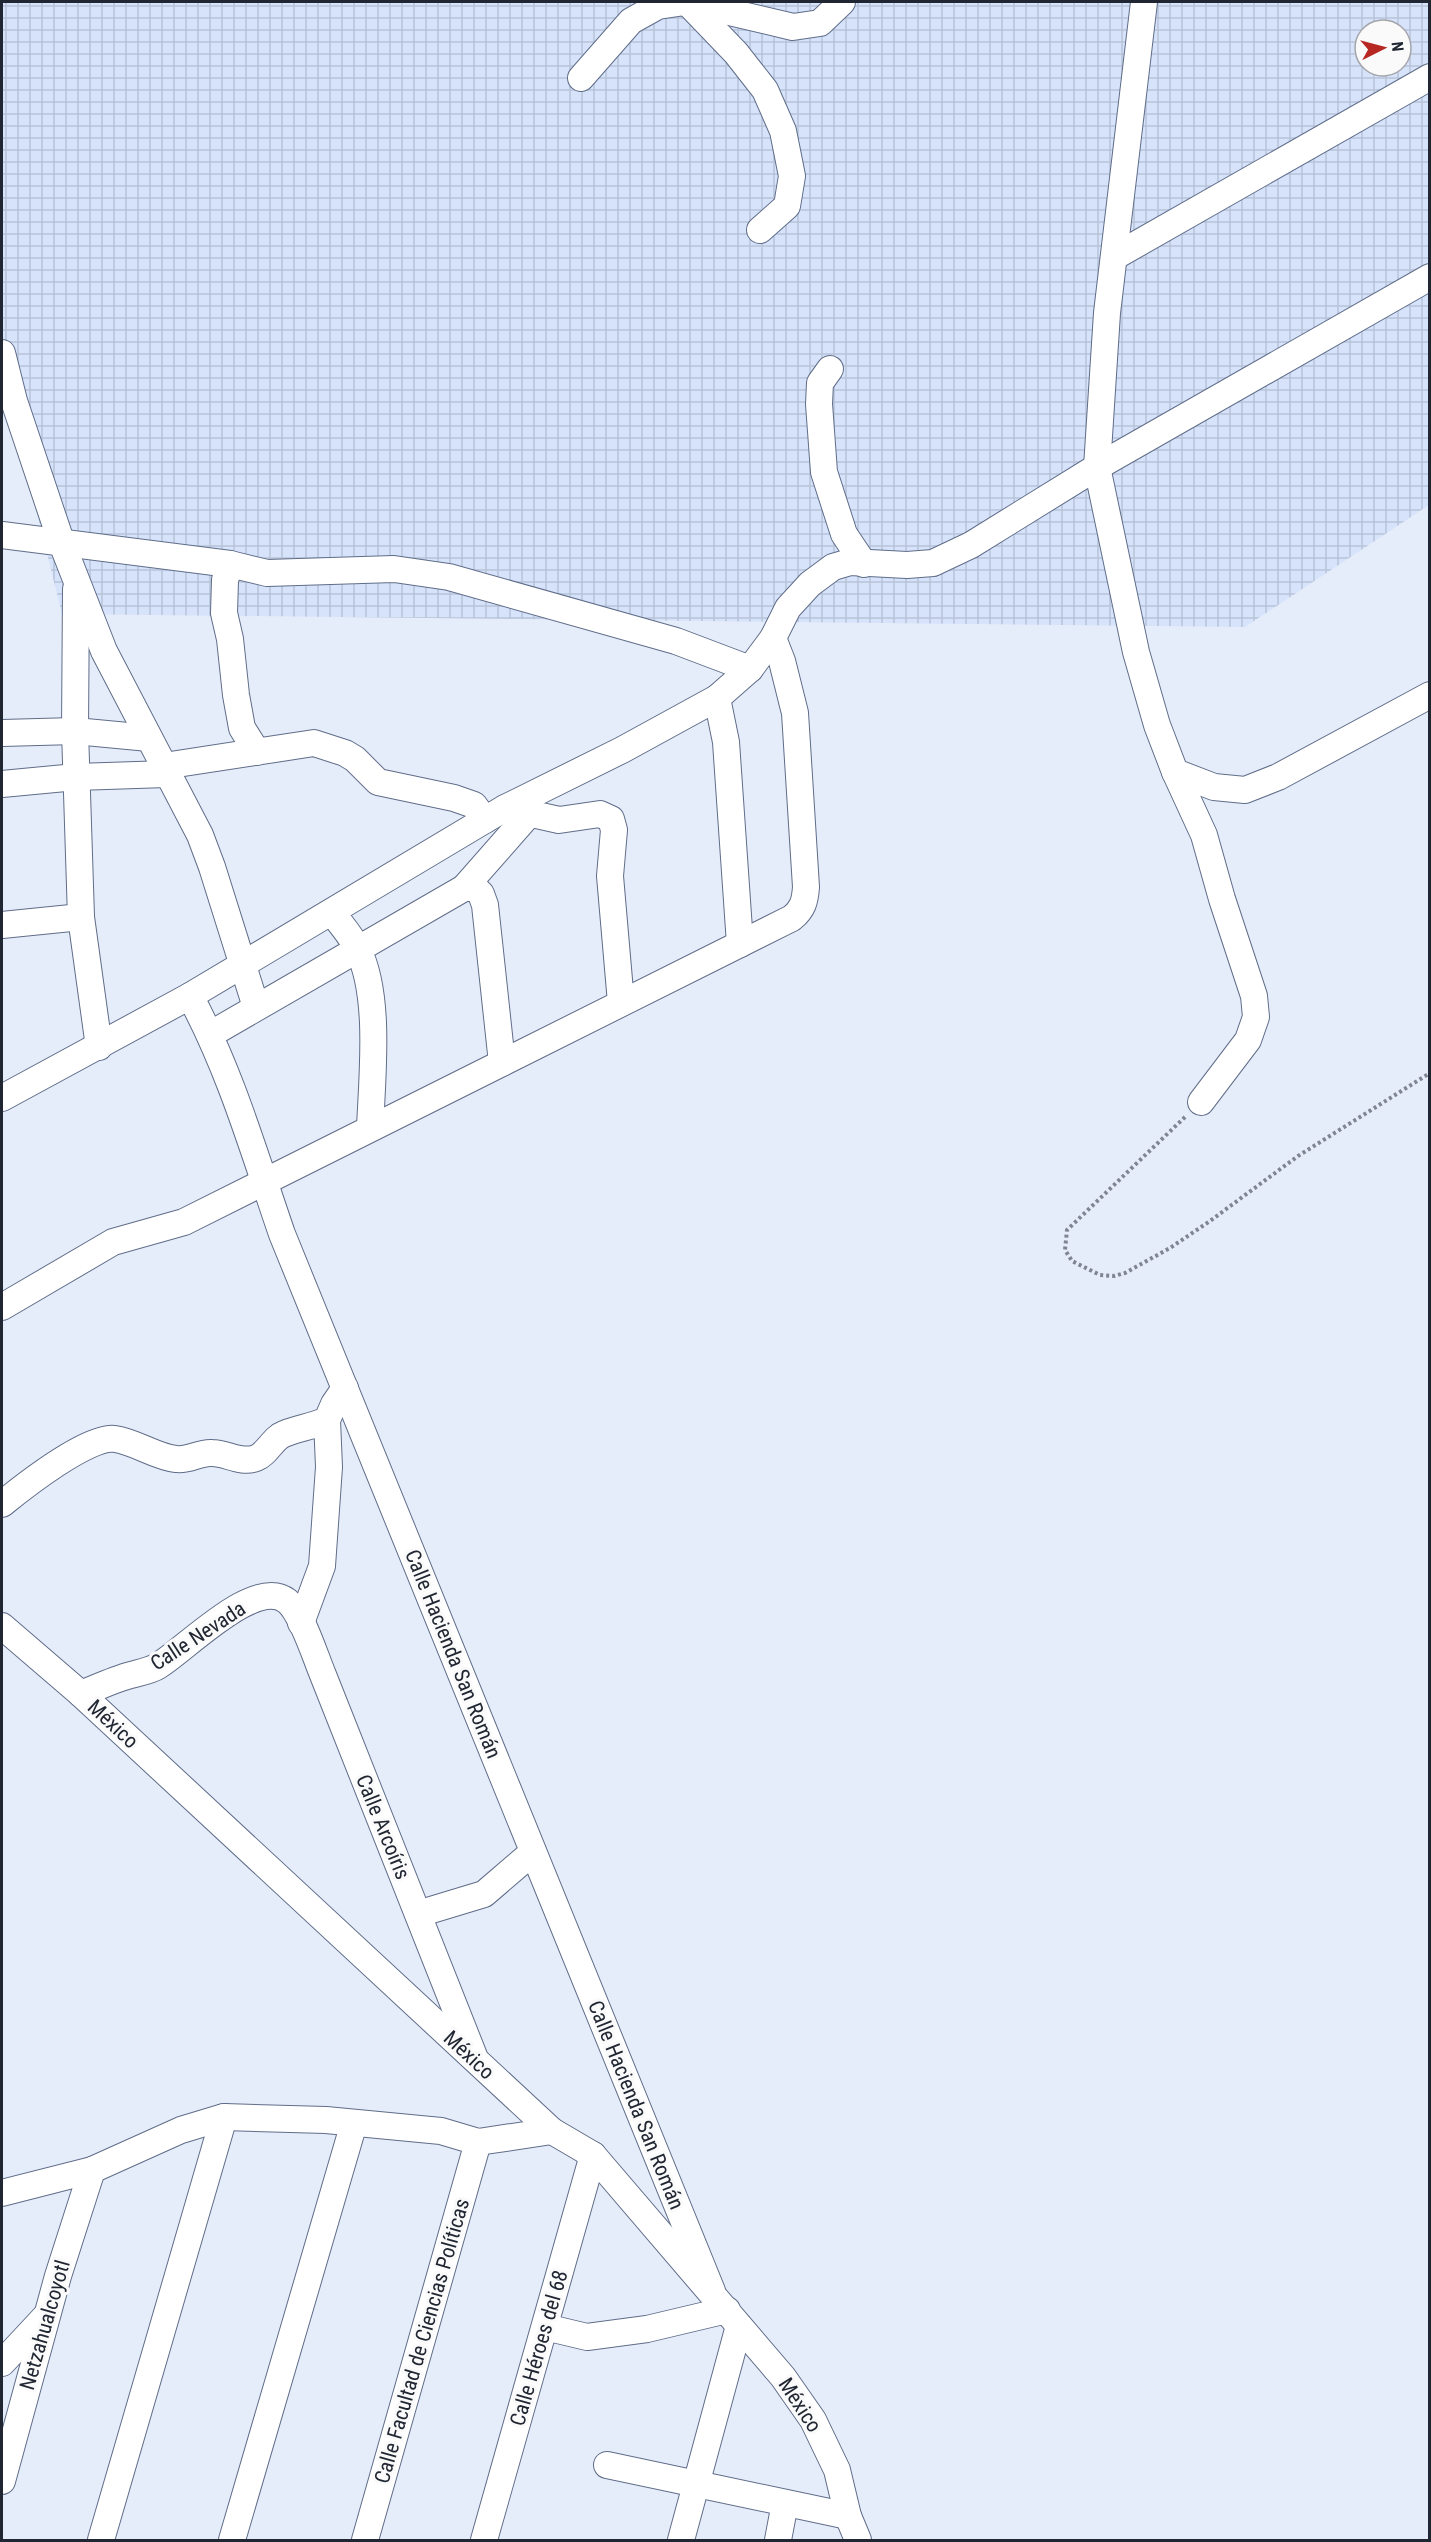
<svg xmlns="http://www.w3.org/2000/svg" width="1431" height="2542" font-family="'Roboto Condensed',sans-serif">
<style>
.industrial{fill:url(#industrial-grid);fill-rule:evenodd}
.lines{fill:none;stroke-linecap:round;stroke-linejoin:round}
.minor-casing{stroke:#5f6d89;stroke-width:28}
.path{stroke:#7f8592;stroke-width:4;stroke-dasharray:3 3;stroke-linecap:butt}
.minor{stroke:#fff;stroke-width:26}
.labels{text-anchor:middle;stroke-width:6;stroke-linejoin:round;paint-order:stroke}
.street-label{font-size:21px;fill:#202632;stroke:#fafafa}
</style>
<defs>
<pattern id="industrial-grid" width="8" height="8" patternUnits="userSpaceOnUse" patternTransform="scale(1.5)"><rect width="8" height="8" fill="#d7e3fb"/><path d="M0 4h8M4 0v8" fill="none" stroke="#b8c3d8"/></pattern>
</defs>
<rect width="100%" height="100%" fill="#e6edfa"/>
<path class="industrial" d="M2,2H1429V505L1245,627L62,614L2,373ZM1365,30H1401V66H1365Z"/>
<g class="lines">
<defs>
<g id="minor">
<polyline points="687,2 736,53 765,90 783,131 792,176 787,206 760,230"/>
<polyline points="687,2 793,27 820,23 842,2"/>
<polyline points="1144,2 1107,313 1097,467 1136,652 1157,725 1175,772 1214,787 1245,790 1278,777 1430,695"/>
<polyline points="581,78 631,21 658,6 685,2"/>
<polyline points="1114,257 1430,77"/>
<polyline points="2,353 14,401 61,541 104,651 200,835 212,867 256,1007"/>
<polyline points="830,369 820,383 819,404 824,472 844,534 864,564"/>
<polyline points="2,535 230,564 267,573 394,569 449,577 676,641 750,669"/>
<polyline points="230,564 225,580 224,613 230,639 236,695 242,728 257,752"/>
<polyline points="76,589 75,731 81,917 99,1047"/>
<polyline points="717,698 726,742 740,944"/>
<polyline points="2,733 75,731 149,738"/>
<polyline points="164,766 314,743 345,753 355,759 378,782 454,798 474,805 485,820"/>
<polyline points="1175,772 1204,835 1222,899 1254,996 1256,1017 1248,1040 1201,1102"/>
<polyline points="2,784 76,777 167,774"/>
<polyline points="505,808 559,820 600,814 611,819 614,830 610,876 621,1003"/>
<polyline points="464,888 530,813"/>
<path d="M332,912C340,924 352,936 358,950C381,995 372,1078 370,1128"/>
<polyline points="2,925 81,917"/>
<path d="M190,996C231,1072 254,1153 282,1234L712,2291"/>
<polyline points="211,1034 464,888 475,888 481,894 485,905 502,1063"/>
<polyline points="2,1098 190,996 505,808 622,750 717,698 750,669 773,638 788,608 810,584 833,567 850,562 907,565 933,563 971,545 1097,467 1430,277"/>
<path d="M2,1307L113,1242L184,1222L792,918C803,909 805,901 806,887L795,713L782,661L773,638"/>
<path d="M2,1504C23,1487 89,1435 115,1439C136,1442 156,1457 176,1459C189,1461 199,1452 212,1453C227,1453 241,1464 256,1458C267,1454 273,1438 284,1434C299,1428 311,1427 327,1420L334,1404L345,1388"/>
<polyline points="301,1623 322,1566 329,1467 327,1420"/>
<polyline points="2,1626 81,1694 552,2131 593,2155 783,2377 813,2420 837,2470 848,2516 858,2540"/>
<path d="M81,1694C95,1688 109,1682 124,1677C135,1673 148,1672 158,1666C185,1650 255,1576 287,1601C302,1613 315,1656 323,1675L474,2056"/>
<polyline points="418,1914 484,1894 533,1852"/>
<polyline points="2,2193 92,2170 181,2130 224,2117 326,2120 441,2131 478,2142 552,2131"/>
<polyline points="545,2327 587,2337 647,2329 727,2310"/>
<polyline points="2,2363 45,2317"/>
<polyline points="607,2465 848,2516"/>
<polyline points="2,2481 58,2276 92,2170"/>
<polyline points="101,2540 224,2117"/>
<polyline points="232,2540 354,2123"/>
<polyline points="365,2540 478,2142"/>
<polyline points="484,2540 593,2155"/>
<polyline points="681,2540 739,2326"/>
<polyline points="778,2540 785,2503"/>
</g>
</defs>
<use href="#minor" class="minor-casing"/>
<polyline class="path" points="1185,1117 1067,1230 1065,1250 1072,1261 1100,1275 1114,1276 1125,1273 1170,1248 1210,1221 1298,1156 1430,1073"/>
<use href="#minor" class="minor"/>
</g>
<g class="labels">
<g class="street-label">
<text transform="translate(198 1636) rotate(-33)" y="7">Calle Nevada</text>
<text transform="translate(453 1654) rotate(68)" y="7">Calle Hacienda San Román</text>
<text transform="translate(113 1724) rotate(43)" y="7">México</text>
<text transform="translate(383 1827) rotate(68)" y="7">Calle Arcoíris</text>
<text transform="translate(469 2055) rotate(43)" y="7">México</text>
<text transform="translate(636 2105) rotate(68)" y="7">Calle Hacienda San Román</text>
<text transform="translate(45 2325) rotate(-74)" y="7">Netzahualcoyotl</text>
<text transform="translate(422 2341) rotate(-74)" y="7">Calle Facultad de Ciencias Políticas</text>
<text transform="translate(539 2348) rotate(-74)" y="7">Calle Héroes del 68</text>
<text transform="translate(800 2405) rotate(57)" y="7">México</text>
</g>
</g>
<rect width="1431" height="2542" fill="none" stroke="#202632" stroke-width="6"/>
<g transform="translate(1383 48) rotate(84)"><circle r="28" fill="#fafafa" stroke="#a3a5aa" stroke-width="1.5"/>
<path d="M0-4.5L10 22L0 15L-10 22Z" fill="#b72823"/>
<text y="-9" font-size="16" font-weight="bold" text-anchor="middle" fill="#202632">N</text>
</g>
</svg>
